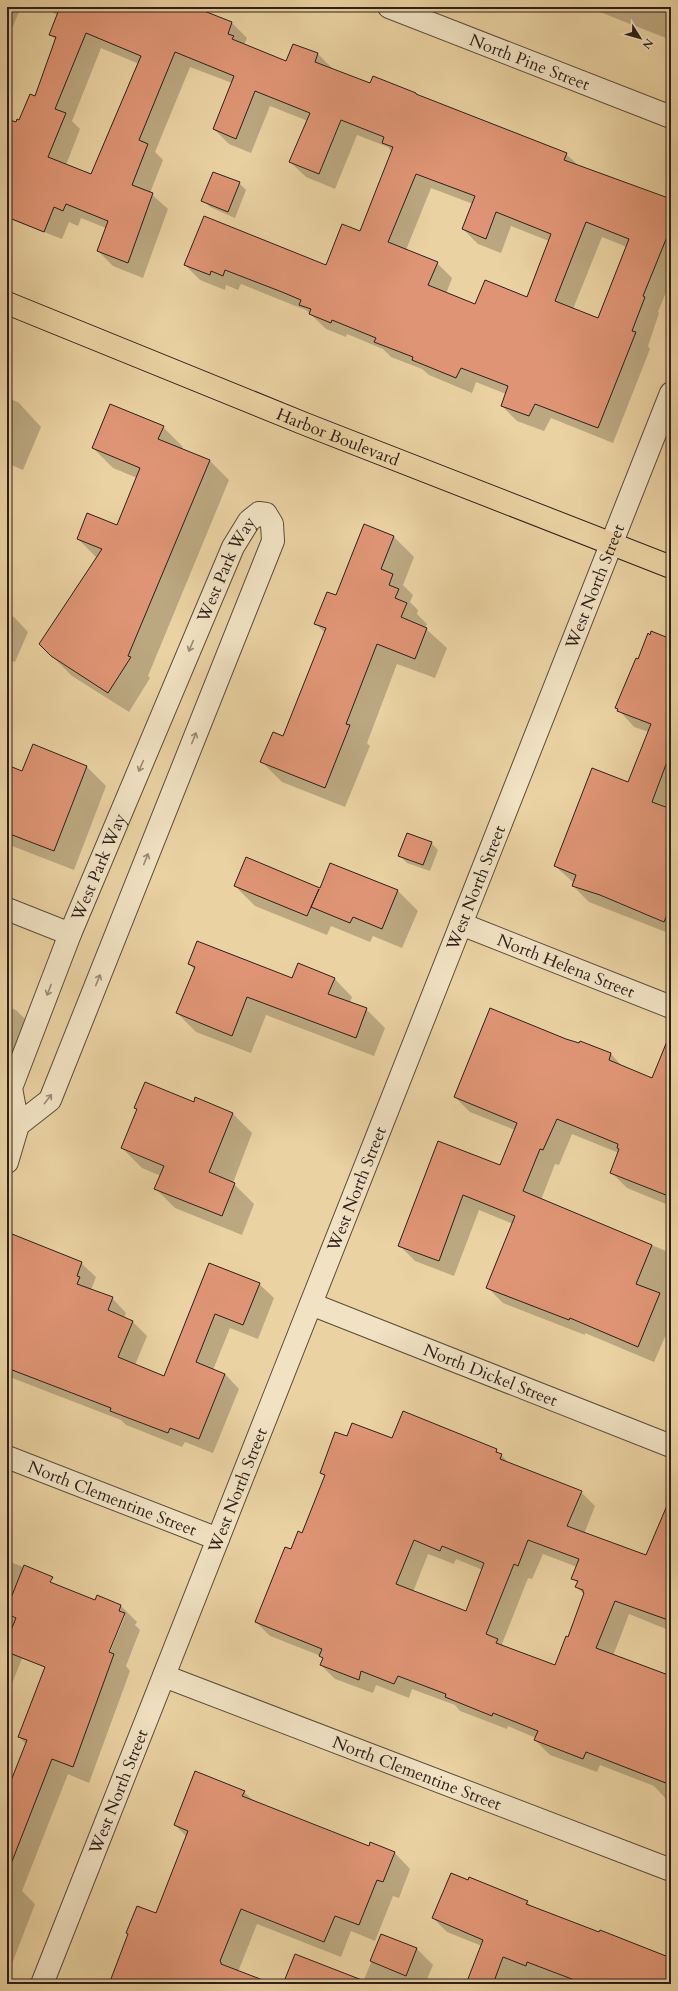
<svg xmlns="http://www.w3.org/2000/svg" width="678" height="1991" font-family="Cardo,serif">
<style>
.shadow{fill:#0003;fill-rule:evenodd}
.building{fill:#df9575;stroke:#2d1f1a;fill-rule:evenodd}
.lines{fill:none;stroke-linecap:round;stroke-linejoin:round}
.minor-casing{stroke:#5c4c3c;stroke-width:24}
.major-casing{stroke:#2d1f1a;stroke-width:24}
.minor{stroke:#f1e2c3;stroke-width:22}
.major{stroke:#ead2a2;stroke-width:22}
.oneway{stroke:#998a77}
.labels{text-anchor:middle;stroke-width:3;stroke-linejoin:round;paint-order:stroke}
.street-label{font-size:17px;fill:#2d1f1a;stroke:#f1e2c3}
</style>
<rect width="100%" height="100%" fill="#ead2a2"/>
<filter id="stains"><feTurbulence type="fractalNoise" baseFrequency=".005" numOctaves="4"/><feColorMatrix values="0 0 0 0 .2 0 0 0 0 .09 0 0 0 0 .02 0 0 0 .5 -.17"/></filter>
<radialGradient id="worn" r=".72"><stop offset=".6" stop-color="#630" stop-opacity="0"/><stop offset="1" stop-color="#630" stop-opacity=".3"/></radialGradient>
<g class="shadow">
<polygon points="7,7 21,7 7,40"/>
<path d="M40,7H171L232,23L247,38L244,45L287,62L318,54L333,69L371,84L418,97L566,154L579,166L671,201V280L658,312L659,313L648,346L650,349L613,443L551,418L544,431L517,421L502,406L506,394L476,382L472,393L429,375L422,369L391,357L383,349L347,334L346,337L326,329L306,310L298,307L241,284L238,290L226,285L225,290L200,280L185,265L327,266L361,233L392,152L388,147L357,135L335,189L306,177L290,162L308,121L270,106L251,153L229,144L214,129L232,83L190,67L155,152L163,160L150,193L168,209L143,278L113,266L98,251L106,228L81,218L78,226L69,222L62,239L7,218V120L16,124L35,97L56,40L50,34L58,15ZM101,48L139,64L92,175L66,165L80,129L72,121ZM431,188L473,204L463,229L478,244L501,253L511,226L549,241L527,298L476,305L446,294L452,278L437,263L406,250ZM602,237L627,247L598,319L573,309Z"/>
<polygon points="587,7 671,7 671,40"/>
<polygon points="239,183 246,190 235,218 210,207 203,200"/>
<polygon points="7,398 18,402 41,427 23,470 7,463"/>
<polygon points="163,427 183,447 182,449 209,460 229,480 148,676 150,678 129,712 72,676 52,656 97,558 78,539 117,526 137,478 113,468 93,448"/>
<polygon points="394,537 414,557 403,585 413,595 410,602 418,610 417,614 427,624 425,628 447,648 435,678 397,664 367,743 370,746 345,807 282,782 262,762 284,738 325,633 315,623 336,596"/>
<polygon points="7,615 14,617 28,632 15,662 7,659"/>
<polygon points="671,640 671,934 589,902 573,886 574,883 555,866 629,783 649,732 634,727 617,708 638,661"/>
<polygon points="33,746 87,767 106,786 74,870 7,844 7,779 22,772"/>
<polygon points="431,843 438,850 430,871 407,863 400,856"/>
<polygon points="331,864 398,891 418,911 402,948 373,936 370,942 331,926 327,935 255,906 235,886 320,889"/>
<polygon points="189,964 292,979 334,978 352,997 350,1003 366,1009 385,1028 374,1056 266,1015 251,1053 196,1032 177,1013 195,970"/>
<polygon points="7,1007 16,1010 35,1029 7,1076"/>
<polygon points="580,1042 611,1054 624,1068 653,1079 671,1080 671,1206 627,1188 611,1172 619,1153 572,1134 559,1165 555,1164 541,1200 671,1253 671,1323 654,1362 585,1333 585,1335 503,1303 488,1288 513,1224 479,1210 454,1276 415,1261 399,1245 439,1142 501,1166 515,1130 470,1112 455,1097 579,1044"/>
<polygon points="194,1103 232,1113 252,1133 233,1183 254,1204 242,1235 175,1208 155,1188 161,1176 142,1168 122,1148 138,1111 135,1108"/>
<polygon points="7,1233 81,1263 96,1277 91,1290 112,1298 126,1313 124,1318 133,1322 147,1336 135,1365 165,1377 210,1264 259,1284 274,1298 258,1339 230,1328 213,1370 225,1374 239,1389 213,1453 185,1442 182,1447 126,1425 121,1420 7,1376"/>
<path d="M347,1438L392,1440L496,1450L511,1465L581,1492L595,1506L584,1534L647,1556L671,1514V1631L629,1614L613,1656L666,1675L671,1660V1801L666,1799L654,1786L600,1765L597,1772L550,1755L535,1740L536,1738L508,1726L507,1729L460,1711L455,1705L412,1689L409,1698L376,1685L373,1693L335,1679L321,1665L323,1659L321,1656L270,1636L256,1622L291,1550L302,1534L325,1477L321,1473ZM428,1554L454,1564L456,1559L483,1570L467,1612L413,1592ZM543,1554L577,1567L573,1578L578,1583L576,1587L585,1595L569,1638L556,1666L506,1648L502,1644L528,1578L532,1579Z"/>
<polygon points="7,1561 21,1566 49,1591 7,1696"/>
<path d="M95,1602L121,1606L137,1622L135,1625L140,1630L126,1666L130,1671L89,1783L68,1774L22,1891L35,1904L8,1974L7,1793L26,1744L19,1737ZM123,1614L125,1616L108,1657L106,1656Z"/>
<polygon points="244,1792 255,1802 369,1847 394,1852 410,1869 399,1898 393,1896 375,1941 351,1931 341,1957 257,1924 238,1972 269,1984 110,1984 156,1914 187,1837 175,1825"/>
<polygon points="527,1902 532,1907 671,1960 671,1984 467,1984 482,1946 447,1932 433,1918"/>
<polygon points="382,1936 417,1949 433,1965 425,1984 284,1984 363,1982"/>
</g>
<g class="building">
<path d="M60,7H194L232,22L228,34L234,36L232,39L286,61L293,44L318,53L315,62L370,83L373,76L416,93V94L567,153L564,160L671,199V227L643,296L645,297L632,331L636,332L598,428L535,404L529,416L501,406L508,386L461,368L456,378L412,360L413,357L374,342L376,338L332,320L331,323L309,314L311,309L299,305L301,300L282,292L225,270L223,276L211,271L210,275L184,265L204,216L326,265L342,224L360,231L393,147L382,143L384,137L341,120L319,174L289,162L310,113L255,91L236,139L213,129L234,76L175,52L139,140L148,144L132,185L153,193L128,263L97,251L108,221L66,204L63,211L54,207L44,232L7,217V119L16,122L17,119L19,120L30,94L35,96L56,37L49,35ZM86,33L141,56L91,174L48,157L66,113L55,109ZM416,174L475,196L462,229L486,239L496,212L551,234L527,297L485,280L475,304L428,285L438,262L388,242ZM586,222L629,239L598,318L555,301Z"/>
<polygon points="213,172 240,182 228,212 201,201"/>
<polygon points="110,404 164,426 158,439 210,460 128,656 131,657 108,693 51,656 39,644 102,549 77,539 87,513 117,525 140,468 92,448"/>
<polygon points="364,524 394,536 381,569 393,574 389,585 399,589 395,598 407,603 401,617 427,628 415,659 377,644 346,724 350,725 325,788 260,762 273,732 283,736 326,628 314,624 327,592 336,595"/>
<polygon points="651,631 671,639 671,751 652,802 671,809 671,905 664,922 600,895 572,886 576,875 554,866 592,768 628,782 651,724 617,711 618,709 615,708 636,658 638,659 648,633 650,635"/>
<polygon points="33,744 87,766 54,851 7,833 7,765 22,771"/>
<polygon points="407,833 432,842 423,865 398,856"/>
<polygon points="246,857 320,888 330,863 398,890 382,929 353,917 350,923 311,907 319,889 307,916 234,886"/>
<polygon points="197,941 292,978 298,963 335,978 328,994 367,1008 356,1038 247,997 232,1036 176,1013 195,967 188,964"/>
<polygon points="490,1008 566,1039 579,1043 580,1041 611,1053 609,1060 652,1078 670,1034 671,1034 671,1197 610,1173 619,1149 617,1148 618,1144 557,1119 543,1150 540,1149 523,1191 652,1245 636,1284 660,1293 638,1347 570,1318 569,1320 486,1288 515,1216 463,1195 439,1261 398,1246 438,1141 500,1165 517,1123 454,1097"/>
<polygon points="145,1082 194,1102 195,1097 233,1113 209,1172 235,1183 222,1216 154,1189 164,1166 121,1148 137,1109 134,1108"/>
<polygon points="7,1232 82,1262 77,1276 80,1277 77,1284 113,1297 108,1310 133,1321 118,1357 164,1376 209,1263 260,1283 243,1325 215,1314 196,1362 225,1374 199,1439 170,1428 168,1433 110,1411 111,1408 7,1368"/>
<path d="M403,1411L497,1449L496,1452L502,1454L500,1459L582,1491L567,1526L646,1555L671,1496V1621L615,1601L596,1648L671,1676V1785L586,1752L583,1759L534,1740L538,1731L493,1713L492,1716L445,1697L446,1694L398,1676L394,1684L361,1671L359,1680L320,1665L323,1658L319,1656L322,1649L255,1622L285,1547L291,1549L298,1531L302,1533L325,1475L320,1473L335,1432L347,1436L352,1423L392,1438ZM414,1540L440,1551L442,1546L484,1563L466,1611L396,1584ZM528,1540L579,1559L571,1579L578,1581L575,1587L583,1590V1592L584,1593L568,1637L566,1636L555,1665L496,1643L498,1639L486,1634L514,1564L518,1566Z"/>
<polygon points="24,1565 53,1577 50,1582 95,1600 97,1595 121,1605 119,1611 125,1613 109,1652 114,1654 73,1767 52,1759 9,1869 7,1868 7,1791 27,1740 18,1737 45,1667 7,1652 7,1640 16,1618 7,1614 7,1608"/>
<polygon points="195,1771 245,1791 242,1796 369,1846 370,1842 395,1852 383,1882 377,1880 359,1925 335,1916 324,1942 241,1909 220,1961 221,1962 221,1964 268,1982 267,1984 109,1984 128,1934 126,1933 137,1906 156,1913 188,1831 174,1825"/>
<polygon points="451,1873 468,1880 469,1877 528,1901 526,1904 599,1932 600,1930 671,1958 671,1984 585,1984 527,1962 526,1966 503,1957 493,1984 466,1984 483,1940 432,1918"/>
<polygon points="381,1934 417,1948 406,1976 370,1961"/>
<polygon points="295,1954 367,1982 366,1984 283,1984"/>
</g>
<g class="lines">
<defs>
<g id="minor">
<path id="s1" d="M389,7L671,117"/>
<polyline points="7,909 70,934"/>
<path id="s2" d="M461,924L671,1007"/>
<path id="s3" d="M7,1162L18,1125L11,1088L70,934L233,547L249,521L259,513L266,514L272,524L273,541L50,1100L18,1125"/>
<path id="s4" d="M311,1304L671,1446"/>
<path id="s5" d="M7,1457L218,1539"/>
<path id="s6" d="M164,1676L671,1870"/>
<path id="s7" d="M42,1984L671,393"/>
</g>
<g id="major">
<path id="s8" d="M7,303L305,424L671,567"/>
</g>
</defs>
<use href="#minor" class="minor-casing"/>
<use href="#major" class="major-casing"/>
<use href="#minor" class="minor"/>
<use href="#major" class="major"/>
</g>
<defs><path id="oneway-shaft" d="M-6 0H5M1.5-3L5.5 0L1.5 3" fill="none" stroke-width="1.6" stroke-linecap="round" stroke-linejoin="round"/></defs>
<g class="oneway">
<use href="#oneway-shaft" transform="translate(191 646) rotate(113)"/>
<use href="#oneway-shaft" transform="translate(194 738) rotate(-68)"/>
<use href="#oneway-shaft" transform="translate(141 766) rotate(113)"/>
<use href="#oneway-shaft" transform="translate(146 859) rotate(-68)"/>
<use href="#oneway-shaft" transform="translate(98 980) rotate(-68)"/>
<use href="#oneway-shaft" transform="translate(49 990) rotate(111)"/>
<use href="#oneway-shaft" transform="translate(48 1099) rotate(-52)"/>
</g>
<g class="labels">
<g class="street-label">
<text dy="6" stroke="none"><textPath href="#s1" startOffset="151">North Pine Street</textPath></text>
<text dy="6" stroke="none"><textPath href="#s8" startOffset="357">Harbor Boulevard</textPath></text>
<text dy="6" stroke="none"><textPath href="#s3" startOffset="638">West Park Way</textPath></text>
<text dy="6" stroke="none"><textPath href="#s7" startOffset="1503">West North Street</textPath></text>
<text dy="6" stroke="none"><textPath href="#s3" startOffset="314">West Park Way</textPath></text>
<text dy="6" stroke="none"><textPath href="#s7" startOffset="1179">West North Street</textPath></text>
<text dy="6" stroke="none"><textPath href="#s2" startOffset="113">North Helena Street</textPath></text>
<text dy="6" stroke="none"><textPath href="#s7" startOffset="855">West North Street</textPath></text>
<text dy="6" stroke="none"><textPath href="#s4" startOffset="193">North Dickel Street</textPath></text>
<text dy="6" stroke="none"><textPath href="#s7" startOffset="531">West North Street</textPath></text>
<text dy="6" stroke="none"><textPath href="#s5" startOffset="113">North Clementine Street</textPath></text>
<text dy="6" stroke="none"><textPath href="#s6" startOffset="271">North Clementine Street</textPath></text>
<text dy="6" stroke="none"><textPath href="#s7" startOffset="207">West North Street</textPath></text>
</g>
</g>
<rect width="678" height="1991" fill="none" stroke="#ead2a2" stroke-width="24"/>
<rect x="8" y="8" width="662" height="1975" fill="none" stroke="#2d1f1a" stroke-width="2"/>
<rect x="12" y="12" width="654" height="1967" fill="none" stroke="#2d1f1a"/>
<g transform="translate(640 38) rotate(127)" stroke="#f1e2c3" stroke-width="3" paint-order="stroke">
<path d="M0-3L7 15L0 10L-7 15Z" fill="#2d1f1a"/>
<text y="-6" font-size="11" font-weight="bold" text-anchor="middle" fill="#2d1f1a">N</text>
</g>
<rect width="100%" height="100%" filter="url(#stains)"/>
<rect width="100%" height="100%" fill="url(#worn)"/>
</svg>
